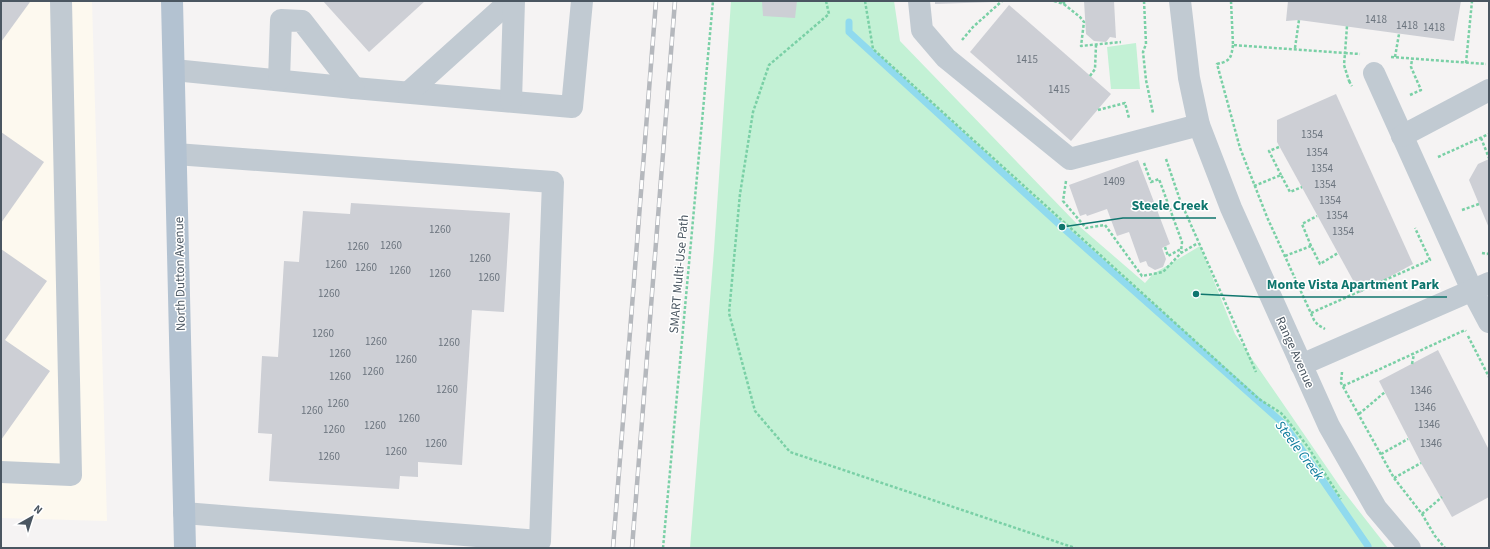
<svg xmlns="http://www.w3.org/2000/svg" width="1490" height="549" font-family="'Source Sans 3',sans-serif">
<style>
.commercial{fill:#fdf9ef}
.green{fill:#c3f1d5}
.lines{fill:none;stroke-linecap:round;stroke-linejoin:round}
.stream{stroke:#90daee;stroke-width:7}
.building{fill:#cdcfd5}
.path{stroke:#7ad0a6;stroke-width:2.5;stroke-dasharray:3 2;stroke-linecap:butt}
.minor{stroke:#c1cad2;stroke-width:22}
.major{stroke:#b3c2d1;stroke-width:22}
.rail-casing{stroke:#b5b8bd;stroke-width:4.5}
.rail{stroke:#fff;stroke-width:3;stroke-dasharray:9;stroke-linecap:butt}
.labels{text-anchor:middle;stroke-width:3;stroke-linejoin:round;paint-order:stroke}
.number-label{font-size:11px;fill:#6b747e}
.street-label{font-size:13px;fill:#4a5661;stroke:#fff}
.water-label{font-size:14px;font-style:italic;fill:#0c7c9b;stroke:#fff}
.leader{fill:none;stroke:#0f766e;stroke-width:1.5}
.callout-dot{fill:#0f766e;stroke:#fff;stroke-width:1.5}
.callout-label{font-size:14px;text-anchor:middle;font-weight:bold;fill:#0f766e;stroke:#fff;stroke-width:3;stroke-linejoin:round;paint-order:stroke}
</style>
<rect width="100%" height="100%" fill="#f5f3f3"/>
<polygon class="commercial" points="1,1 92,1 107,521 1,518"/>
<g class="green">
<polygon points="731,1 894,1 900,41 1079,226 1145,283 1153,274 1200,246 1235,334 1341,488 1388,548 690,548 714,250"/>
<polygon points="1136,43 1140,89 1111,89 1107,47"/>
</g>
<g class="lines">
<polyline class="stream" points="849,22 849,32 1062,227 1284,424 1368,546"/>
</g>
<g class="building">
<polygon points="1,1 30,2 1,42"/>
<polygon points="323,1 425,1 369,52"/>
<polygon points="762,1 797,1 795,18 763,16"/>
<polygon points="935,1 994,1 994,2 935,4"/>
<polygon points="1084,1 1114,1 1116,38 1110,37 1106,42 1094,41 1086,34"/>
<polygon points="1288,1 1461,1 1454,41 1299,20 1286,21"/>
<polygon points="1009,5 1111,94 1071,141 970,52"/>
<polygon points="1336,94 1413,264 1360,293 1277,142 1277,120"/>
<polygon points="1,132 44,162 1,223"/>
<polygon points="1489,159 1489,228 1469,180 1478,164"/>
<polygon points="1138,160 1170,244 1162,248 1166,259 1163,267 1155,270 1148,266 1146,261 1140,263 1129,232 1117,236 1107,209 1087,216 1086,214 1080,216 1069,185"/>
<polygon points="351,203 510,213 504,312 472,310 462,465 418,462 418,477 400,476 399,489 269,481 272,434 258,433 262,356 278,357 284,261 299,262 303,211 350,214"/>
<polygon points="1,249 47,281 5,340 50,371 1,440"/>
<polygon points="1438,350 1489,450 1489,497 1452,517 1421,463 1379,381"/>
</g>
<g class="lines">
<g class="path">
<polyline points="826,1 829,14 769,65 753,112 740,194 729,313 755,411 790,452 1075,548"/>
<polyline points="865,1 873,49 1259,399 1281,413 1288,421 1308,447 1341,499"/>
<polyline points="1054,1 1064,4 1064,1"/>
<polyline points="1060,1 1080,17 1084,22 1081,46 1121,42"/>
<polyline points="1144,1 1146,44 1143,52 1146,80 1153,113"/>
<polyline points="1231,1 1233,45 1345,53 1347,26"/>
<polyline points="962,40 973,27 1002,1"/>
<path d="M1233,45C1231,58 1231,61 1217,64L1240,148L1267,217L1314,320L1318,325L1325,329"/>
<polyline points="1295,48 1299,20"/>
<polyline points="1391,57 1486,64"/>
<polyline points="1395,57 1399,34"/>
<polyline points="1466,63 1472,1"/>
<polyline points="1090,76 1095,69 1096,45"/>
<polyline points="1350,80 1349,81 1344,65 1345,53 1360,54"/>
<polyline points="1349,81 1352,86"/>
<polyline points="1410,95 1421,90 1411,67 1412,59"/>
<polyline points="1098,110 1125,103 1129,118"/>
<polyline points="1481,138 1489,158"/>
<polyline points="1279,147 1269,151 1281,175"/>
<polyline points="1438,157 1489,134"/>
<polyline points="1166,159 1180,200 1256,372"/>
<polyline points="1144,163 1151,182 1159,179 1182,242 1181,252"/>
<polyline points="1066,181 1063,201 1086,228 1105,225 1142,276 1163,272 1181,253 1198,243"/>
<polyline points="1254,186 1281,175 1290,192 1302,187"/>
<polyline points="1462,210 1479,204"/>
<polyline points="1311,246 1302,224 1317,216"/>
<polyline points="1165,247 1168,256 1181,249"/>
<polyline points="1482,253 1487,254 1489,253"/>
<polyline points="1285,256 1311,246 1320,264 1338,253"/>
<polyline points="1311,313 1430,260 1415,228"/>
<polyline points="1468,336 1489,377"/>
<polyline points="1412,364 1414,354"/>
<polyline points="1342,372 1341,383 1394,478 1422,514 1435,536 1445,548"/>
<polyline points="1343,386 1465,330 1466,331"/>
<polyline points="1359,414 1385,392"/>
<polyline points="1381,454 1408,439"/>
<polyline points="1394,478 1421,463"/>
<polyline points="1422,514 1442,497"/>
<polyline points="663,548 713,1"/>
</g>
<g class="minor">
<polyline points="919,1 922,30 946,58 1070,159 1199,125"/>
<polyline points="1180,1 1189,78 1199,125 1231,208 1329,426 1376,508 1410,548"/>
<polyline points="174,70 354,88 572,107 582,1"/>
<polyline points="1374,73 1472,290 1489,322"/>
<polyline points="279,80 281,20 302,21 354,88"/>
<polyline points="409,92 510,1"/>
<polyline points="511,101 514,1"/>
<polyline points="1402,136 1489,90"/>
<polyline points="176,154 553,182 540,541 184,513"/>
<polyline points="1301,365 1489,283"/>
<polyline points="1,472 71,475 61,1"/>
</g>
<polyline class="major" points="172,1 185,548"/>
<defs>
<g id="rail">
<polyline points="613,548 656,1"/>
<polyline points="632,548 675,1"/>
</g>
</defs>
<use href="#rail" class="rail-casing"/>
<use href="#rail" class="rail"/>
</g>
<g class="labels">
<g class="number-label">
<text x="1376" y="23">1418</text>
<text x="1407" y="29">1418</text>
<text x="1434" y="31">1418</text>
<text x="1027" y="63">1415</text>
<text x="1059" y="93">1415</text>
<text x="1312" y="138">1354</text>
<text x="1317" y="156">1354</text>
<text x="1322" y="172">1354</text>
<text x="1114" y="185">1409</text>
<text x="1325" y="188">1354</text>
<text x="1330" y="204">1354</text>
<text x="1337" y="219">1354</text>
<text x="440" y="233">1260</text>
<text x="1343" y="235">1354</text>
<text x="391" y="249">1260</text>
<text x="358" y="250">1260</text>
<text x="480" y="262">1260</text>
<text x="336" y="268">1260</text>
<text x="366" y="271">1260</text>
<text x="400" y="274">1260</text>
<text x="440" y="277">1260</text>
<text x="489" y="281">1260</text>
<text x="329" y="297">1260</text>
<text x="323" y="337">1260</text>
<text x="376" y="345">1260</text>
<text x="449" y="346">1260</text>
<text x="340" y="357">1260</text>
<text x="406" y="363">1260</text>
<text x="373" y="375">1260</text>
<text x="340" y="380">1260</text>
<text x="447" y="393">1260</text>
<text x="1421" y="394">1346</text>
<text x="338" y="407">1260</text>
<text x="1425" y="411">1346</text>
<text x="312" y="414">1260</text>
<text x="409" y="422">1260</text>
<text x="1429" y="428">1346</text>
<text x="375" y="429">1260</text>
<text x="334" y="433">1260</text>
<text x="436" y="447">1260</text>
<text x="1431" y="447">1346</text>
<text x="396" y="455">1260</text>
<text x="329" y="460">1260</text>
</g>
<g class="street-label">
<text transform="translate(179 274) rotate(-91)" y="5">North Dutton Avenue</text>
<text transform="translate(678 274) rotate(-85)" y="5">SMART Multi-Use Path</text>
<text transform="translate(1296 352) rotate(66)" y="5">Range Avenue</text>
</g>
<g class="water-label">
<text transform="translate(1300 450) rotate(53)" y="5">Steele Creek</text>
</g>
</g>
<path class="leader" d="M1062 227L1123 218H1216M1196 294L1259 297H1447"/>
<g class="callout-dot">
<circle cx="1062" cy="227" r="4"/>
<circle cx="1196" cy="294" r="4"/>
</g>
<g class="callout-label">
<text x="1170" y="210">Steele Creek</text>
<text x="1353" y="289">Monte Vista Apartment Park</text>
</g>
<rect width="1490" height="549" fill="none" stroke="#4a5661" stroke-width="4"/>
<g transform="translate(32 517) rotate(39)" stroke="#ffffff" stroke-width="3" paint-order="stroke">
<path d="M0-3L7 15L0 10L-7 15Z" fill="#4a5661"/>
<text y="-6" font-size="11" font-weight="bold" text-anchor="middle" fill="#4a5661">N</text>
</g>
</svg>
